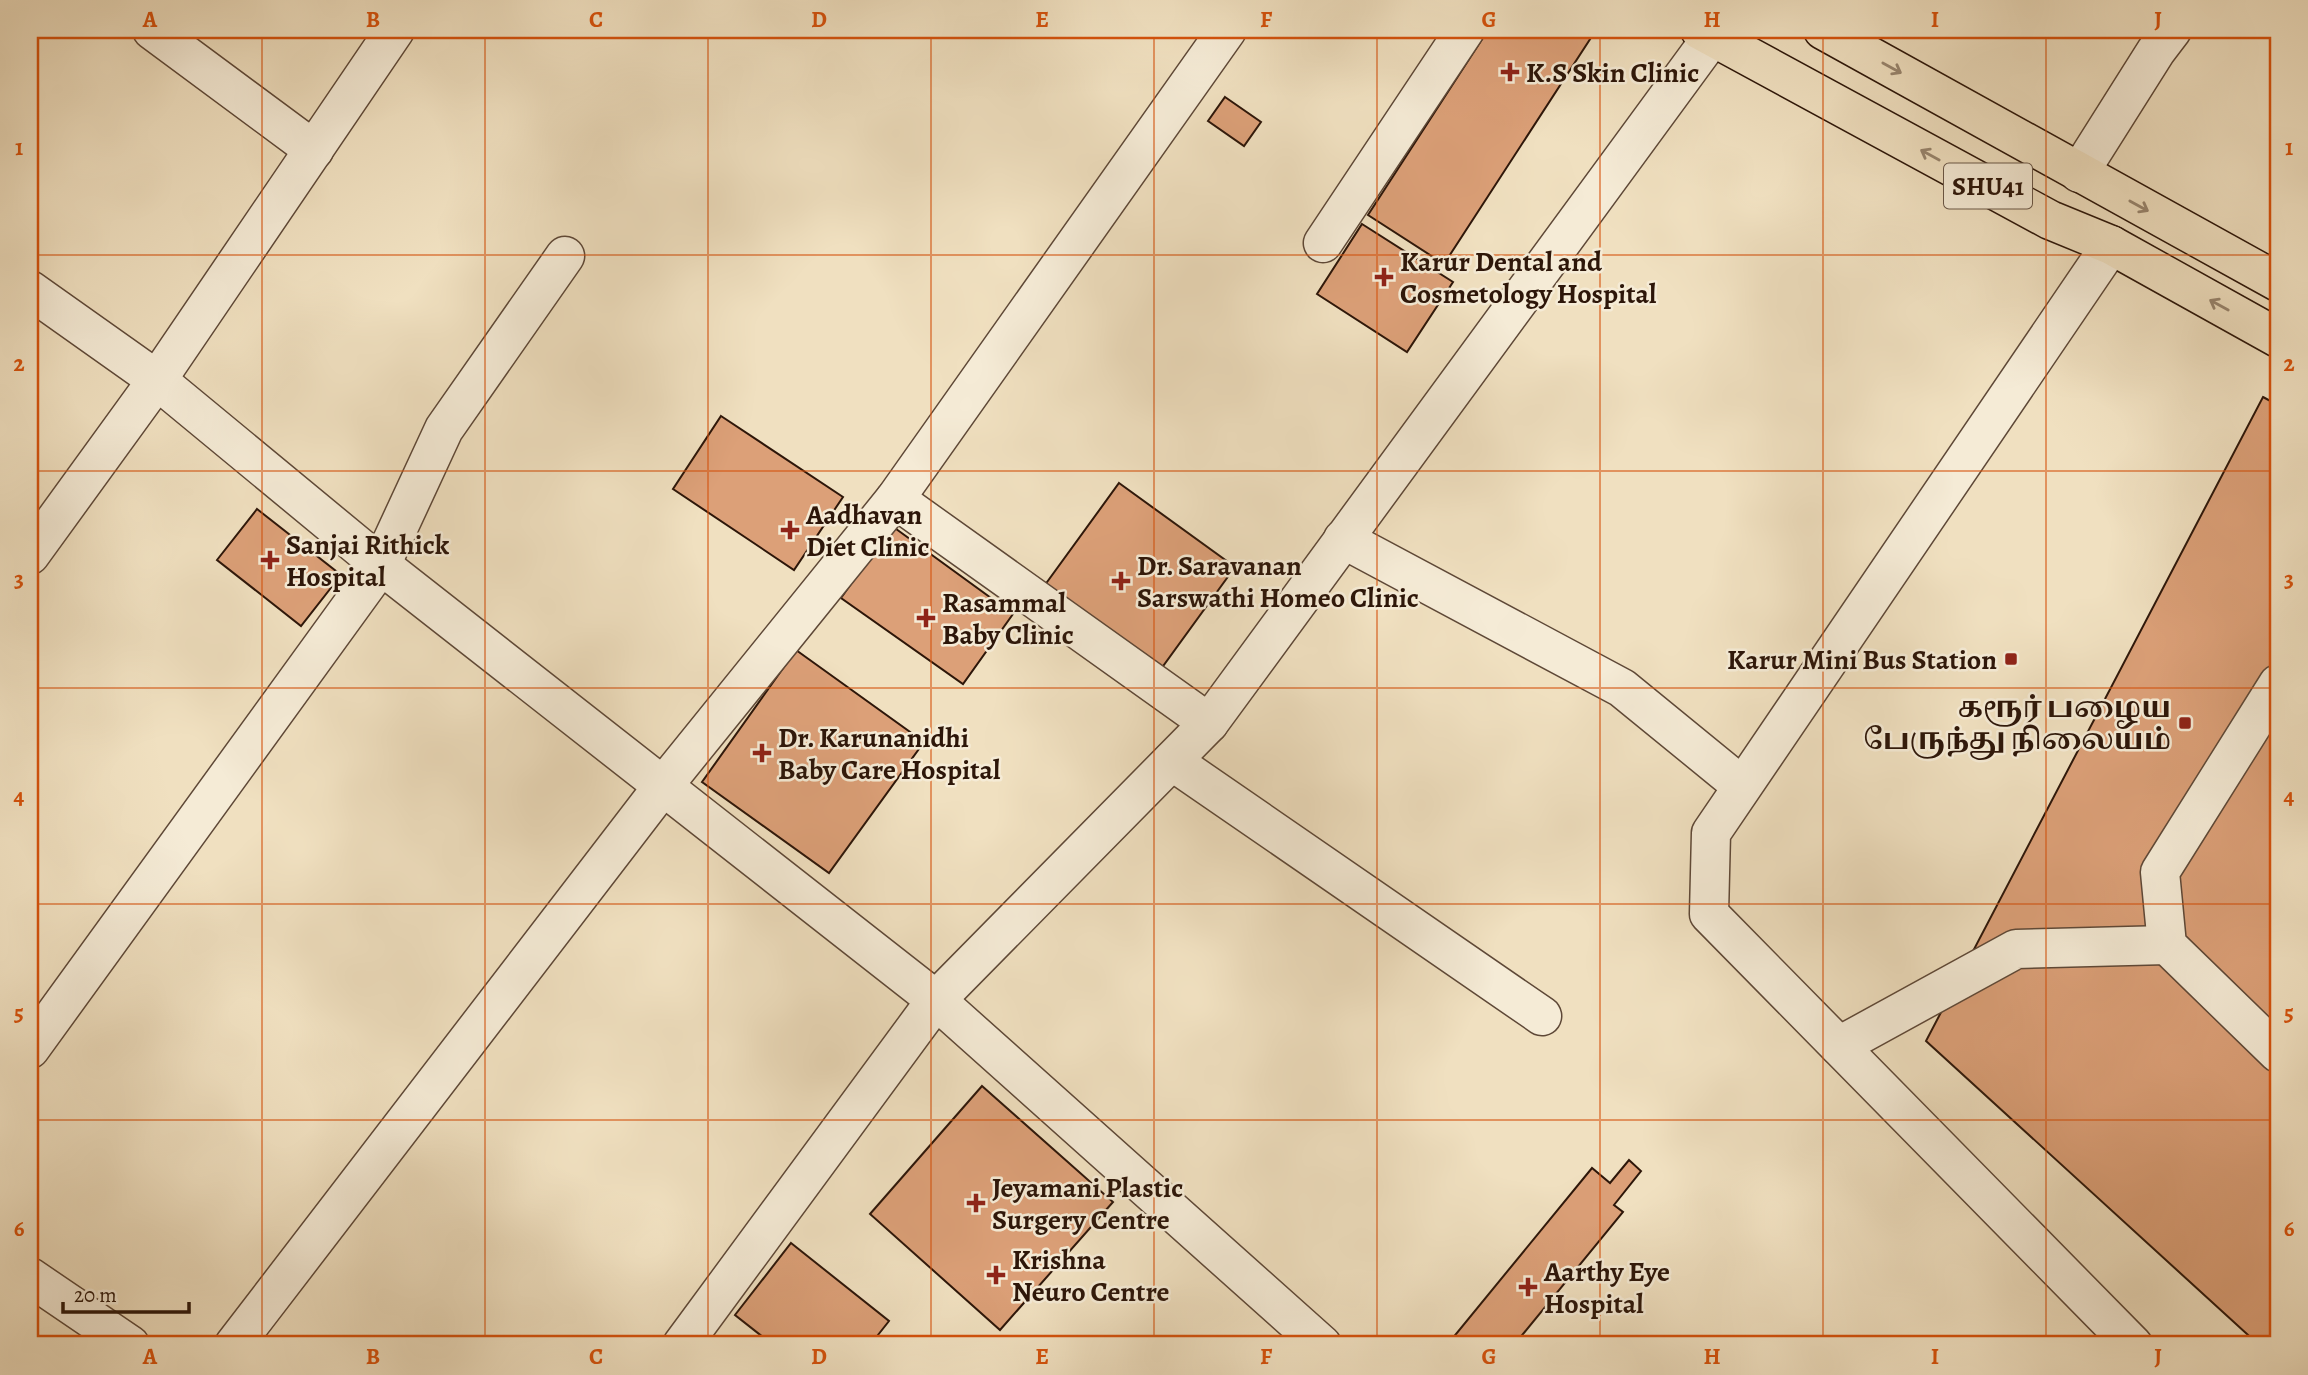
<svg xmlns="http://www.w3.org/2000/svg" width="2308" height="1375" font-family="Alegreya,'Noto Serif Tamil',serif">
<style>
.building{fill:#dca078;stroke:#2d1609;stroke-width:2}
.lines{fill:none;stroke-linecap:round;stroke-linejoin:round}
.minor-casing{stroke:#5e4837;stroke-width:41}
.major-casing{stroke:#2d1609;stroke-width:41}
.minor{stroke:#f5ebd6;stroke-width:38}
.major{stroke:#f0e0c0;stroke-width:38}
.oneway{stroke:#98856e}
.grid{fill:none;stroke:#d5520c;stroke-width:2;stroke-opacity:0.55}
.poi-dot{fill:#8f2418;stroke:#f5ebd6;stroke-width:2.5}
.labels{text-anchor:middle;stroke-width:5;stroke-linejoin:round;paint-order:stroke}
.shield{fill:#f5ebd6;stroke:#695646;stroke-width:2}
.shield-label{font-size:26px;font-weight:bold;fill:#2d1609}
.poi-label{font-size:28px;font-weight:bold;fill:#2d1609;stroke:#f5ebd6;text-anchor:start}
.neatline{fill:none;stroke:#d5520c;stroke-width:2.5}
.grid-label{font-size:23px;text-anchor:middle;font-weight:bold;fill:#d5520c}
</style>
<rect width="100%" height="100%" fill="#f0e0c0"/>
<filter id="stains"><feTurbulence type="fractalNoise" baseFrequency=".00286" numOctaves="4"/><feColorMatrix values="0 0 0 0 .2 0 0 0 0 .09 0 0 0 0 .02 0 0 0 .5 -.17"/></filter>
<radialGradient id="worn" r=".72"><stop offset=".6" stop-color="#630" stop-opacity="0"/><stop offset="1" stop-color="#630" stop-opacity=".3"/></radialGradient>
<g class="building">
<polygon points="1488,30 1596,30 1444,264 1368,215"/>
<polygon points="1225,97 1261,122 1244,146 1208,121"/>
<polygon points="1362,224 1453,282 1407,352 1317,294"/>
<polygon points="2263,397 2278,405 2278,1345 2259,1345 1926,1041"/>
<polygon points="721,416 843,497 794,570 673,489"/>
<polygon points="1119,483 1235,567 1158,673 1042,589"/>
<polygon points="257,509 341,575 301,626 217,560"/>
<polygon points="892,526 1013,614 963,684 841,598"/>
<polygon points="796,650 924,742 829,873 702,782"/>
<polygon points="982,1086 1113,1202 1000,1330 870,1214"/>
<polygon points="1629,1160 1641,1171 1614,1205 1623,1212 1514,1345 1447,1345 1592,1168 1610,1183"/>
<polygon points="791,1243 889,1321 870,1345 773,1345 735,1315"/>
</g>
<g class="lines">
<defs>
<g id="minor">
<polyline points="152,30 314,150"/>
<polyline points="2079,173 2156,51 2172,30"/>
<polyline points="1323,243 1465,30"/>
<polyline points="2111,245 1711,833 1709,914 2133,1345"/>
<polyline points="30,290 157,380 381,565 936,1000 1322,1345"/>
<polyline points="895,499 1209,723"/>
<polyline points="1343,539 1622,688 1742,786"/>
<polyline points="30,555 157,380 395,30"/>
<polyline points="2278,684 2160,872 2167,945 2278,1053"/>
<polyline points="1172,761 1542,1016"/>
<polyline points="1839,1046 2016,949 2167,945"/>
<polyline points="30,1049 381,565 444,429 565,256"/>
<polyline points="30,1277 130,1345"/>
<polyline points="234,1345 663,786 895,499 1227,30"/>
<polyline points="682,1345 936,1000 1209,723 1712,37"/>
</g>
<g id="major">
<polyline points="1700,30 2050,220 2111,245 2278,338"/>
<polyline points="1823,30 2278,282"/>
</g>
</defs>
<use href="#minor" class="minor-casing"/>
<use href="#major" class="major-casing"/>
<use href="#minor" class="minor"/>
<use href="#major" class="major"/>
</g>
<defs><path id="oneway-shaft" d="M-6 0H5M1.5-3L5.5 0L1.5 3" fill="none" stroke-width="1.6" stroke-linecap="round" stroke-linejoin="round" transform="scale(1.75)"/></defs>
<g class="oneway">
<use href="#oneway-shaft" transform="translate(1892 68) rotate(29)"/>
<use href="#oneway-shaft" transform="translate(1930 155) rotate(-151)"/>
<use href="#oneway-shaft" transform="translate(2139 206) rotate(29)"/>
<use href="#oneway-shaft" transform="translate(2219 305) rotate(-151)"/>
</g>
<path class="grid" d="M262,30V1345M485,30V1345M708,30V1345M931,30V1345M1154,30V1345M1377,30V1345M1600,30V1345M1823,30V1345M2046,30V1345M30,255H2278M30,471H2278M30,688H2278M30,904H2278M30,1120H2278"/>
<g class="poi-dot">
<path d="M1506.5 61.5h7v7h7v7h-7v7h-7v-7h-7v-7h7z"/>
<path d="M1380.5 266.5h7v7h7v7h-7v7h-7v-7h-7v-7h7z"/>
<path d="M786.5 519.5h7v7h7v7h-7v7h-7v-7h-7v-7h7z"/>
<path d="M266.5 549.5h7v7h7v7h-7v7h-7v-7h-7v-7h7z"/>
<path d="M1117.5 570.5h7v7h7v7h-7v7h-7v-7h-7v-7h7z"/>
<path d="M922.5 607.5h7v7h7v7h-7v7h-7v-7h-7v-7h7z"/>
<rect x="2004" y="652" width="14" height="14" rx="3.5"/>
<rect x="2178" y="716" width="14" height="14" rx="3.5"/>
<path d="M758.5 742.5h7v7h7v7h-7v7h-7v-7h-7v-7h7z"/>
<path d="M972.5 1192.5h7v7h7v7h-7v7h-7v-7h-7v-7h7z"/>
<path d="M992.5 1264.5h7v7h7v7h-7v7h-7v-7h-7v-7h7z"/>
<path d="M1524.5 1276.5h7v7h7v7h-7v7h-7v-7h-7v-7h7z"/>
</g>
<g class="labels">
<rect class="shield" x="1944" y="163.5" width="88" height="45" rx="5"/>
<g class="shield-label">
<text x="1988" y="195">SHU41</text>
</g>
<g class="poi-label">
<text x="1526" y="82">K.S Skin Clinic</text>
<text x="1400" y="271">Karur Dental and<tspan x="1400" dy="32">Cosmetology Hospital</tspan></text>
<text x="806" y="524">Aadhavan<tspan x="806" dy="32">Diet Clinic</tspan></text>
<text x="286" y="554">Sanjai Rithick<tspan x="286" dy="32">Hospital</tspan></text>
<text x="1137" y="575">Dr. Saravanan<tspan x="1137" dy="32">Sarswathi Homeo Clinic</tspan></text>
<text x="942" y="612">Rasammal<tspan x="942" dy="32">Baby Clinic</tspan></text>
<text x="1997" y="669" text-anchor="end">Karur Mini Bus Station</text>
<text x="2171" y="717" text-anchor="end">கரூர் பழைய<tspan x="2171" dy="32">பேருந்து நிலையம்</tspan></text>
<text x="778" y="747">Dr. Karunanidhi<tspan x="778" dy="32">Baby Care Hospital</tspan></text>
<text x="992" y="1197">Jeyamani Plastic<tspan x="992" dy="32">Surgery Centre</tspan></text>
<text x="1012" y="1269">Krishna<tspan x="1012" dy="32">Neuro Centre</tspan></text>
<text x="1544" y="1281">Aarthy Eye<tspan x="1544" dy="32">Hospital</tspan></text>
</g>
</g>
<rect width="2308" height="1375" fill="none" stroke="#f0e0c0" stroke-width="77"/>
<path d="M63 1302v10h126v-10" fill="none" stroke="#2d1609" stroke-width="3.5"/>
<text x="74" y="1302" font-size="21" fill="#2d1609" stroke="#f5ebd6" stroke-width="5" paint-order="stroke">20 m</text>
<rect x="38" y="38" width="2232" height="1298" class="neatline"/>
<g class="grid-label">
<text x="150" y="27">A</text>
<text x="373" y="27">B</text>
<text x="596" y="27">C</text>
<text x="819" y="27">D</text>
<text x="1042" y="27">E</text>
<text x="1266" y="27">F</text>
<text x="1489" y="27">G</text>
<text x="1712" y="27">H</text>
<text x="1935" y="27">I</text>
<text x="2158" y="27">J</text>
<text x="19" y="155">1</text>
<text x="2289" y="155">1</text>
<text x="19" y="371">2</text>
<text x="2289" y="371">2</text>
<text x="19" y="587">3</text>
<text x="2289" y="587">3</text>
<text x="19" y="804">4</text>
<text x="2289" y="804">4</text>
<text x="19" y="1020">5</text>
<text x="2289" y="1020">5</text>
<text x="19" y="1236">6</text>
<text x="2289" y="1236">6</text>
<text x="150" y="1364">A</text>
<text x="373" y="1364">B</text>
<text x="596" y="1364">C</text>
<text x="819" y="1364">D</text>
<text x="1042" y="1364">E</text>
<text x="1266" y="1364">F</text>
<text x="1489" y="1364">G</text>
<text x="1712" y="1364">H</text>
<text x="1935" y="1364">I</text>
<text x="2158" y="1364">J</text>
</g>
<rect width="100%" height="100%" filter="url(#stains)"/>
<rect width="100%" height="100%" fill="url(#worn)"/>
</svg>
